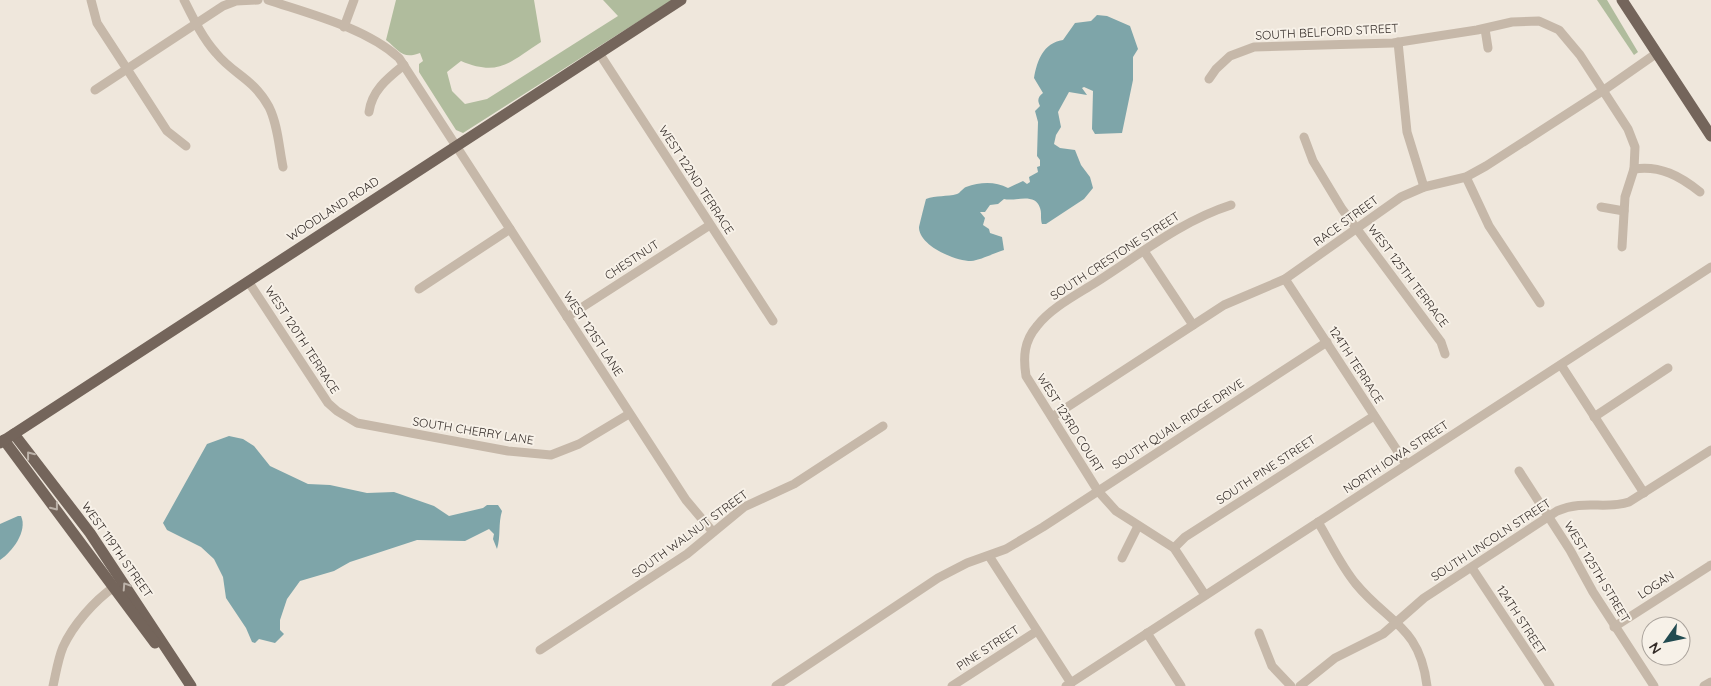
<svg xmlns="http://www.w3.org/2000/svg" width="1711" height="686" font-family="Quicksand,sans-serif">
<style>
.green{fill:#b0bc9d}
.water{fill:#7ea5a9}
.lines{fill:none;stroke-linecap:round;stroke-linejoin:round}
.minor{stroke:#c6b8a9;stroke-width:9}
.major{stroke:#74655b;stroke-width:11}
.oneway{stroke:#bcb2a9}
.labels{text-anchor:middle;stroke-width:4;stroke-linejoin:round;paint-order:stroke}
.street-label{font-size:12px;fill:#342c28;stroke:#f7f1e8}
</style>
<rect width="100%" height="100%" fill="#efe7dc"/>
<g class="green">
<path d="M396,0H534L541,42C510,62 499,77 461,61L447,72L452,91L465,104L487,99L618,16L603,0H672L463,133L456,130L419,72V64L423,61L420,53C402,60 399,50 386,40Z"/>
<polygon points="1597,0 1607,0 1638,52 1634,55"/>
</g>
<g class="water">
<path d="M1097,15L1107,16L1130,26L1138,49L1133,57V80L1122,133L1095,134L1092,129L1093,91L1084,87L1082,88L1087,95L1069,92L1058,112L1061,127L1056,135L1054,144L1060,148L1075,150L1081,165L1090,177L1093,188L1084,199L1046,224H1042C1040,218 1042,213 1040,208C1035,192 1015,202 1004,199L998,204L990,205L985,212H980L985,218L983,225L989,229L990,233L1002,237L1004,250C994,253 981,260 971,261C955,261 920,246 919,228C919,226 925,203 926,199C936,195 947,197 957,194C960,193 963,188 966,187C980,182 995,181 1008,188L1023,181L1027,184L1030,182L1029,177L1038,172L1037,167L1040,166V160L1037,156L1038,122L1035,111L1040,106C1037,100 1038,97 1043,93L1034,78C1037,61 1043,43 1063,40L1075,23L1091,21Z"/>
<path d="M229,436L243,439L254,446L270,466L308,484L330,485L367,493L394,492L434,506L449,516L483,508L487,505H498L502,511C498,524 501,536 497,549L493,539L494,534L489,529L465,541L417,540L350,562L334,571L300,581L287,599L280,620V630L284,634L275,643L259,639L255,643L252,642L246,628L226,598L223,577L214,559L201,547L167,530L163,523L207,444Z"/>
<path d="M18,516H21C28,531 12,552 0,560V524Z"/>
</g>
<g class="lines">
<g class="minor">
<polyline points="91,0 97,23 127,69 167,131 186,146"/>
<path d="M184,0C193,18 202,37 216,53C234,75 253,78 269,107C278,125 279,148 283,167"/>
<path d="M268,0C310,14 366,28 399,58L686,500L713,532"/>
<polyline points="344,27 354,0"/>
<polyline points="1485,29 1488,48"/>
<polyline points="1398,42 1407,132 1424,187"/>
<polyline points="599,53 773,321"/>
<polyline points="1209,79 1216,69 1230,56 1254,47 1393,43 1477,30 1512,22 1539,21 1559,30 1580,55 1628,129 1635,147 1634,169 1625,197 1622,247"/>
<polyline points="95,90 223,6 236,1 258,0"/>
<path d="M369,112C372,90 388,78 404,65"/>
<polyline points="1304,137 1313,161 1342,209 1441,342 1445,354"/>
<path d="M1634,169C1660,165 1680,176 1700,192"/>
<polyline points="1466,177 1489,226 1540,303"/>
<polyline points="1601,207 1624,211"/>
<polyline points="1144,251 1193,325"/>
<polyline points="1285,279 1406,464"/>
<polyline points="248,281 328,403 337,411 357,423 508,451 551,455 579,444 629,414"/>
<polyline points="419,289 510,229"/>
<polyline points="567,317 710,225"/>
<polyline points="1561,365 1644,493"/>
<polyline points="1052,417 1224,305 1285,279 1401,197 1424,187 1466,177 1486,166 1604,90 1657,53"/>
<polyline points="1594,417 1668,368"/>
<polyline points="1519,471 1570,550 1593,592 1654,686"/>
<path d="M1318,522C1330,542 1341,566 1356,584C1388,623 1420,626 1427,686"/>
<polyline points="1174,548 1185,537 1374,416"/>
<polyline points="989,556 1071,683"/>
<polyline points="1122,558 1138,526"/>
<polyline points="1472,568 1550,686"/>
<path d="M1205,595L1174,548L1116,511L1098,491L1026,376C1023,357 1024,341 1037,326C1051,308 1076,295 1095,283C1139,255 1181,221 1231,205"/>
<polyline points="1614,627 1711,565"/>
<polyline points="1147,633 1181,686"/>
<polyline points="1259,633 1272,666 1291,686"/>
<polyline points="540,650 687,554 744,507 794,484 883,426"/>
<path d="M53,686C56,673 58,659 63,647C73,625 94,601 114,587"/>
<polyline points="776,686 938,578 967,563 1006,549 1043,527 1327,342"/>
<polyline points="952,686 1037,631"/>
<polyline points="1066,686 1711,267"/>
<path d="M1300,686L1335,658L1383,634L1424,598L1557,511C1585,499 1605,510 1629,502L1711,450"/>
<polyline points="1704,686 1711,682"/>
</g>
<g class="major">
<polyline points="1622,0 1711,136"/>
<polyline points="14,434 90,533 191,686"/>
<polyline points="4,440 155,643"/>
<polyline points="0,443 681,0"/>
</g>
</g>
<defs><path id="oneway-chevron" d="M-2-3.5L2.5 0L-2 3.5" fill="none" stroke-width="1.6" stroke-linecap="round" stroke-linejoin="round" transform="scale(1.25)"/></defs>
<g class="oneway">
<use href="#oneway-chevron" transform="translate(30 455) rotate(-128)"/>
<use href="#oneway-chevron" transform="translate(55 507) rotate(52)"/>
<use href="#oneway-chevron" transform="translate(126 586) rotate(-123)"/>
</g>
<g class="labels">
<g class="street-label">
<text transform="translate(1327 32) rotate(-3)" y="4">SOUTH BELFORD STREET</text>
<text transform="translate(696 180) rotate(57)" y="4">WEST 122ND TERRACE</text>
<text transform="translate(333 209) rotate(-33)" y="4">WOODLAND ROAD</text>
<text transform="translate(1346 221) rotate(-36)" y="4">RACE STREET</text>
<text transform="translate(1115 256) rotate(-33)" y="4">SOUTH CRESTONE STREET</text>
<text transform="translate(632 260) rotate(-33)" y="4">CHESTNUT</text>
<text transform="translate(1408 276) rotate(53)" y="4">WEST 125TH TERRACE</text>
<text transform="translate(593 334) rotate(57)" y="4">WEST 121ST LANE</text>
<text transform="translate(302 340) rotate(57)" y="4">WEST 120TH TERRACE</text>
<text transform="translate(1356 365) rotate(57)" y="4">124TH TERRACE</text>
<text transform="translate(1070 423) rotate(58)" y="4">WEST 123RD COURT</text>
<text transform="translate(1178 424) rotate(-33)" y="4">SOUTH QUAIL RIDGE DRIVE</text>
<text transform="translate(473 431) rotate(9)" y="4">SOUTH CHERRY LANE</text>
<text transform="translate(1396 457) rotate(-33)" y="4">NORTH IOWA STREET</text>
<text transform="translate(1266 470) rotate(-33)" y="4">SOUTH PINE STREET</text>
<text transform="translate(690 534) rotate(-36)" y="4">SOUTH WALNUT STREET</text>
<text transform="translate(1491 540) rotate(-33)" y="4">SOUTH LINCOLN STREET</text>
<text transform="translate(117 550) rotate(55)" y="4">WEST 119TH STREET</text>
<text transform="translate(1597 572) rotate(59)" y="4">WEST 125TH STREET</text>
<text transform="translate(1656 585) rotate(-33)" y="4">LOGAN</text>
<text transform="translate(1521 620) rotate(57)" y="4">124TH STREET</text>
<text transform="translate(988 648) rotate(-33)" y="4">PINE STREET</text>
</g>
</g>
<g transform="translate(1666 641) rotate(237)"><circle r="24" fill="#f7f1e8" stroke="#a9a29b"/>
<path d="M0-4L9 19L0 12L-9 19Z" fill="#224b51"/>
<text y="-8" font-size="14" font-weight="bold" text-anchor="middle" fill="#342c28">N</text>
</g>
</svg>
